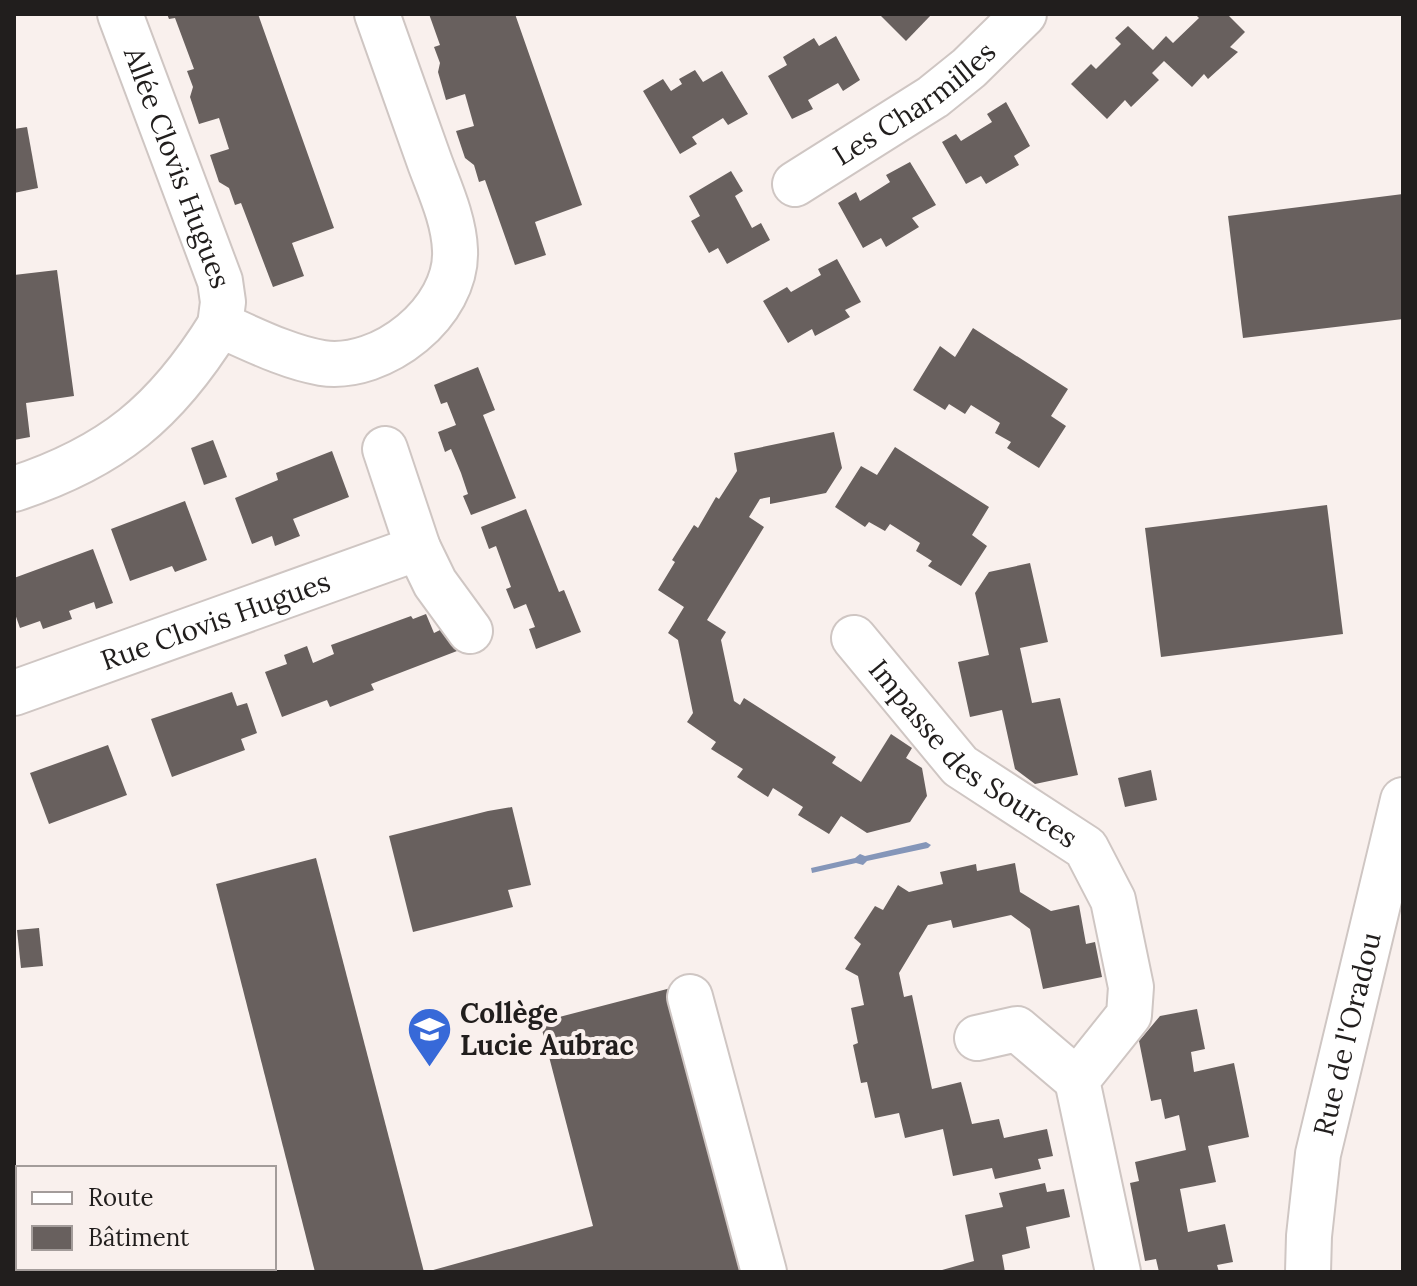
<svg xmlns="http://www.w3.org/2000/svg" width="1417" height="1286" font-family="Lora,serif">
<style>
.water{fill:#8596b9}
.building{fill:#68605e}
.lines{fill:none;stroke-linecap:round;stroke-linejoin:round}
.minor-casing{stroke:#cfc6c3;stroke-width:48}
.minor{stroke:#fff;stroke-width:44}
.labels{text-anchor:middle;stroke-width:8;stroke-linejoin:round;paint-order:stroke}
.street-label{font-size:28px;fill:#211e1d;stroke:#f9f0ed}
.poi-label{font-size:28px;font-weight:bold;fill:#211e1d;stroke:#f9f0ed;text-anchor:start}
</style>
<rect width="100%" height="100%" fill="#f9f0ed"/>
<polygon class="water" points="926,842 931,845 928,848 867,861 863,865 856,863 812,873 811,868 855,858 860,854 865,856"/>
<g class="building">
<polygon points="167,14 258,14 334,228 292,243 304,276 273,287 241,203 235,205 229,188 219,182 210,155 229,149 219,118 199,124 190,97 193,87 187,71 194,69 175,18 169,19"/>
<polygon points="429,14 515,14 582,205 535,222 546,255 515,265 485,180 479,182 474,165 465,158 456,131 474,126 465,94 446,100 438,72 440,63 434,47 440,45"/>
<polygon points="879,14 932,14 906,41"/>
<polygon points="1195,14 1227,14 1245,32 1230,47 1238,52 1208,79 1204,74 1192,87 1164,61 1152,73 1159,80 1131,107 1125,100 1107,119 1071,84 1091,64 1096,69 1121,44 1115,38 1128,26 1153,50 1166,36 1173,43 1199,18"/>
<polygon points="836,36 860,80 843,91 838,83 808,100 813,109 792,119 768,76 787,65 783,57 814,38 819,46"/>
<polygon points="695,70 703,82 722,71 748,114 728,125 723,118 692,137 697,144 680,154 643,91 663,79 671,91 682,84 679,79"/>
<polygon points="1006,102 1030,146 1014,156 1019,165 986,184 981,176 966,184 942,142 956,134 961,141 992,122 987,114"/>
<polygon points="27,127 38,188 14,193 14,129"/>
<polygon points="910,162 936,205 912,218 919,227 886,247 881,238 863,248 838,203 856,192 860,201 890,182 886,175"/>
<polygon points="731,171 743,191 735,196 752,228 761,223 770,240 727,264 718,248 709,253 691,221 700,216 689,196"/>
<polygon points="1403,194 1403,319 1243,338 1228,216"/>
<polygon points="837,259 861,302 845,310 850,317 815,336 812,329 788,343 763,301 787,287 791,292 821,275 818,269"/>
<polygon points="57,270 74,396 26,403 30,437 14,440 14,275"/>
<polygon points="973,328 1068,389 1051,416 1066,426 1039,468 1007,448 1011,442 995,433 1000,423 971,405 965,414 949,404 945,410 913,390 940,346 955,357"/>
<polygon points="478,367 495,410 483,415 516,498 471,515 463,496 468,494 461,473 451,449 445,452 438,432 456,425 447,402 441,404 434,385"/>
<polygon points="834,432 842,468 826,493 770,504 770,497 760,499 749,517 764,527 707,620 726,632 721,640 734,701 740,705 744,698 836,757 832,763 861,782 891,734 912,748 906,758 922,768 927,796 910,822 867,833 841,816 829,834 798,815 803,807 773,788 768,797 737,777 743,769 711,749 716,742 687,722 693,713 678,640 668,633 684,607 658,590 675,562 672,560 694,525 698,528 716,497 719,499 737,471 734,453"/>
<polygon points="213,440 227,477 204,485 191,448"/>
<polygon points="895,447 989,507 972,535 987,546 961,586 928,566 932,561 916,551 920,543 890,524 885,531 869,522 865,527 835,507 861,466 877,475"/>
<polygon points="332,451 349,497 293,519 300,536 275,546 272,536 252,544 235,498 278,480 276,473"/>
<polygon points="185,501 207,560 175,572 172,566 130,581 111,529"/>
<polygon points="1327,505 1343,634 1161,657 1145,528"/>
<polygon points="526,509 559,592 564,590 581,632 536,649 529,629 535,627 526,604 514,609 506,589 511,587 496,546 489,549 481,527"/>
<polygon points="93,549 113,603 96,609 94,602 69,611 72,619 43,629 40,621 20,628 14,611 14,578"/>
<polygon points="1030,563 1048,642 1020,648 1032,703 1060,698 1078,775 1035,784 1015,769 1002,710 970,717 958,662 989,655 975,593 989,572"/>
<polygon points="426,614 434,633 440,630 457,651 371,684 374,690 330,707 327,700 282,717 265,672 287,664 284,655 307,646 313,663 334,654 331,645 411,616 413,619"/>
<polygon points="232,692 237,706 247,703 257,733 241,739 245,750 172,777 151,719"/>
<polygon points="108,745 127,795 49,824 30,773"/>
<polygon points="1151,770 1157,800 1125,807 1118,778"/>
<polygon points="512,807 531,885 508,890 513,907 413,932 389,836 488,811"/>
<polygon points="316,858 424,1272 315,1272 216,884"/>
<polygon points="1015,863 1020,892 1051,911 1079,905 1086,944 1095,942 1102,977 1043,989 1030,929 1011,915 953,928 951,920 928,925 899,973 904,997 912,995 932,1089 961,1082 972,1124 999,1119 1004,1138 1047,1129 1053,1156 1038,1159 1041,1169 995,1179 992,1168 953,1176 943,1129 905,1138 899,1113 875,1118 867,1082 861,1083 853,1045 858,1043 851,1008 864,1005 858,976 845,969 861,944 854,938 875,906 883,910 898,885 909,892 943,884 940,872 976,864 977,871"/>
<polygon points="39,928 43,966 21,968 17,930"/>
<polygon points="671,988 744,1272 426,1272 593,1226 540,1022"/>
<polygon points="1197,1009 1205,1049 1191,1052 1194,1072 1234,1063 1249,1137 1208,1146 1216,1182 1180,1189 1188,1232 1225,1224 1233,1262 1217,1265 1219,1272 1159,1272 1156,1259 1145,1261 1130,1183 1139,1181 1135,1162 1186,1150 1179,1115 1165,1119 1161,1099 1151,1101 1139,1041 1160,1016"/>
<polygon points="1045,1183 1047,1192 1064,1189 1070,1217 1026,1227 1030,1248 1002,1255 1005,1272 935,1272 974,1261 965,1215 1003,1207 999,1193"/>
</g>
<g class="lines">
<defs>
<g id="minor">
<path id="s1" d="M120,14L220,281L223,302L220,325"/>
<path id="s2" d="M795,184L933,97L969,68L1024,14"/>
<polyline points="385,449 418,548 435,583 470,631"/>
<path d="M14,489C112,457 166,412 220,325C252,339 287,357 322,363C382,372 458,312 455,250C454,220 440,190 430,163C412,113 395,64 377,14"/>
<path id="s3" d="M854,638L960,766L1086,848L1113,900L1131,987L1129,1015L1077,1080L1118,1272"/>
<path id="s4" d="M14,693L418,548"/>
<polyline points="690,997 764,1272"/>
<polyline points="977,1038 1017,1029 1077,1080"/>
<path id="s5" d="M1308,1272L1309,1236L1318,1154L1403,800"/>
</g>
</defs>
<use href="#minor" class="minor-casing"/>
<use href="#minor" class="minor"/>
</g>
<defs>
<symbol id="school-pin" viewBox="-11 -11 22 30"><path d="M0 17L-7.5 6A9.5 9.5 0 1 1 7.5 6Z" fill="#3769d8" stroke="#f9f0ed"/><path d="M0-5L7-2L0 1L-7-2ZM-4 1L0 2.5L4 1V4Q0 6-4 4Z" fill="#fff"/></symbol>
</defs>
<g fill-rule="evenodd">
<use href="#school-pin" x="404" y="1004" width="51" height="69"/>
</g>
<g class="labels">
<g class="street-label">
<text dy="10" stroke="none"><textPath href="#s2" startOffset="144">Les Charmilles</textPath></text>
<text dy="10" stroke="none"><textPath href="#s1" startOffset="164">Allée Clovis Hugues</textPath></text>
<text dy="10" stroke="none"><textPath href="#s4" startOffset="214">Rue Clovis Hugues</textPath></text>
<text dy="10" stroke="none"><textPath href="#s3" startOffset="168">Impasse des Sources</textPath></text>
<text dy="10" stroke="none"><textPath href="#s5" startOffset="242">Rue de l'Oradou</textPath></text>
</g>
<g class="poi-label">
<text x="460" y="1023">Collège<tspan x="460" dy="32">Lucie Aubrac</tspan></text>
</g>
</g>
<rect width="1417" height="1286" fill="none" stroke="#211e1d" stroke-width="32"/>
<rect x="16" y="1166" width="260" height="104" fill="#f9f0ed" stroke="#a39c9a" stroke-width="2"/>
<rect x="32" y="1192" width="40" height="12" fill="#ffffff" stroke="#a39c9a" stroke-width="2"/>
<text x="88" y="1206" font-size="24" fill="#211e1d">Route</text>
<rect x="32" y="1226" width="40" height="24" fill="#68605e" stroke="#a39c9a" stroke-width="2"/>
<text x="88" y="1246" font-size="24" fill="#211e1d">Bâtiment</text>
</svg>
